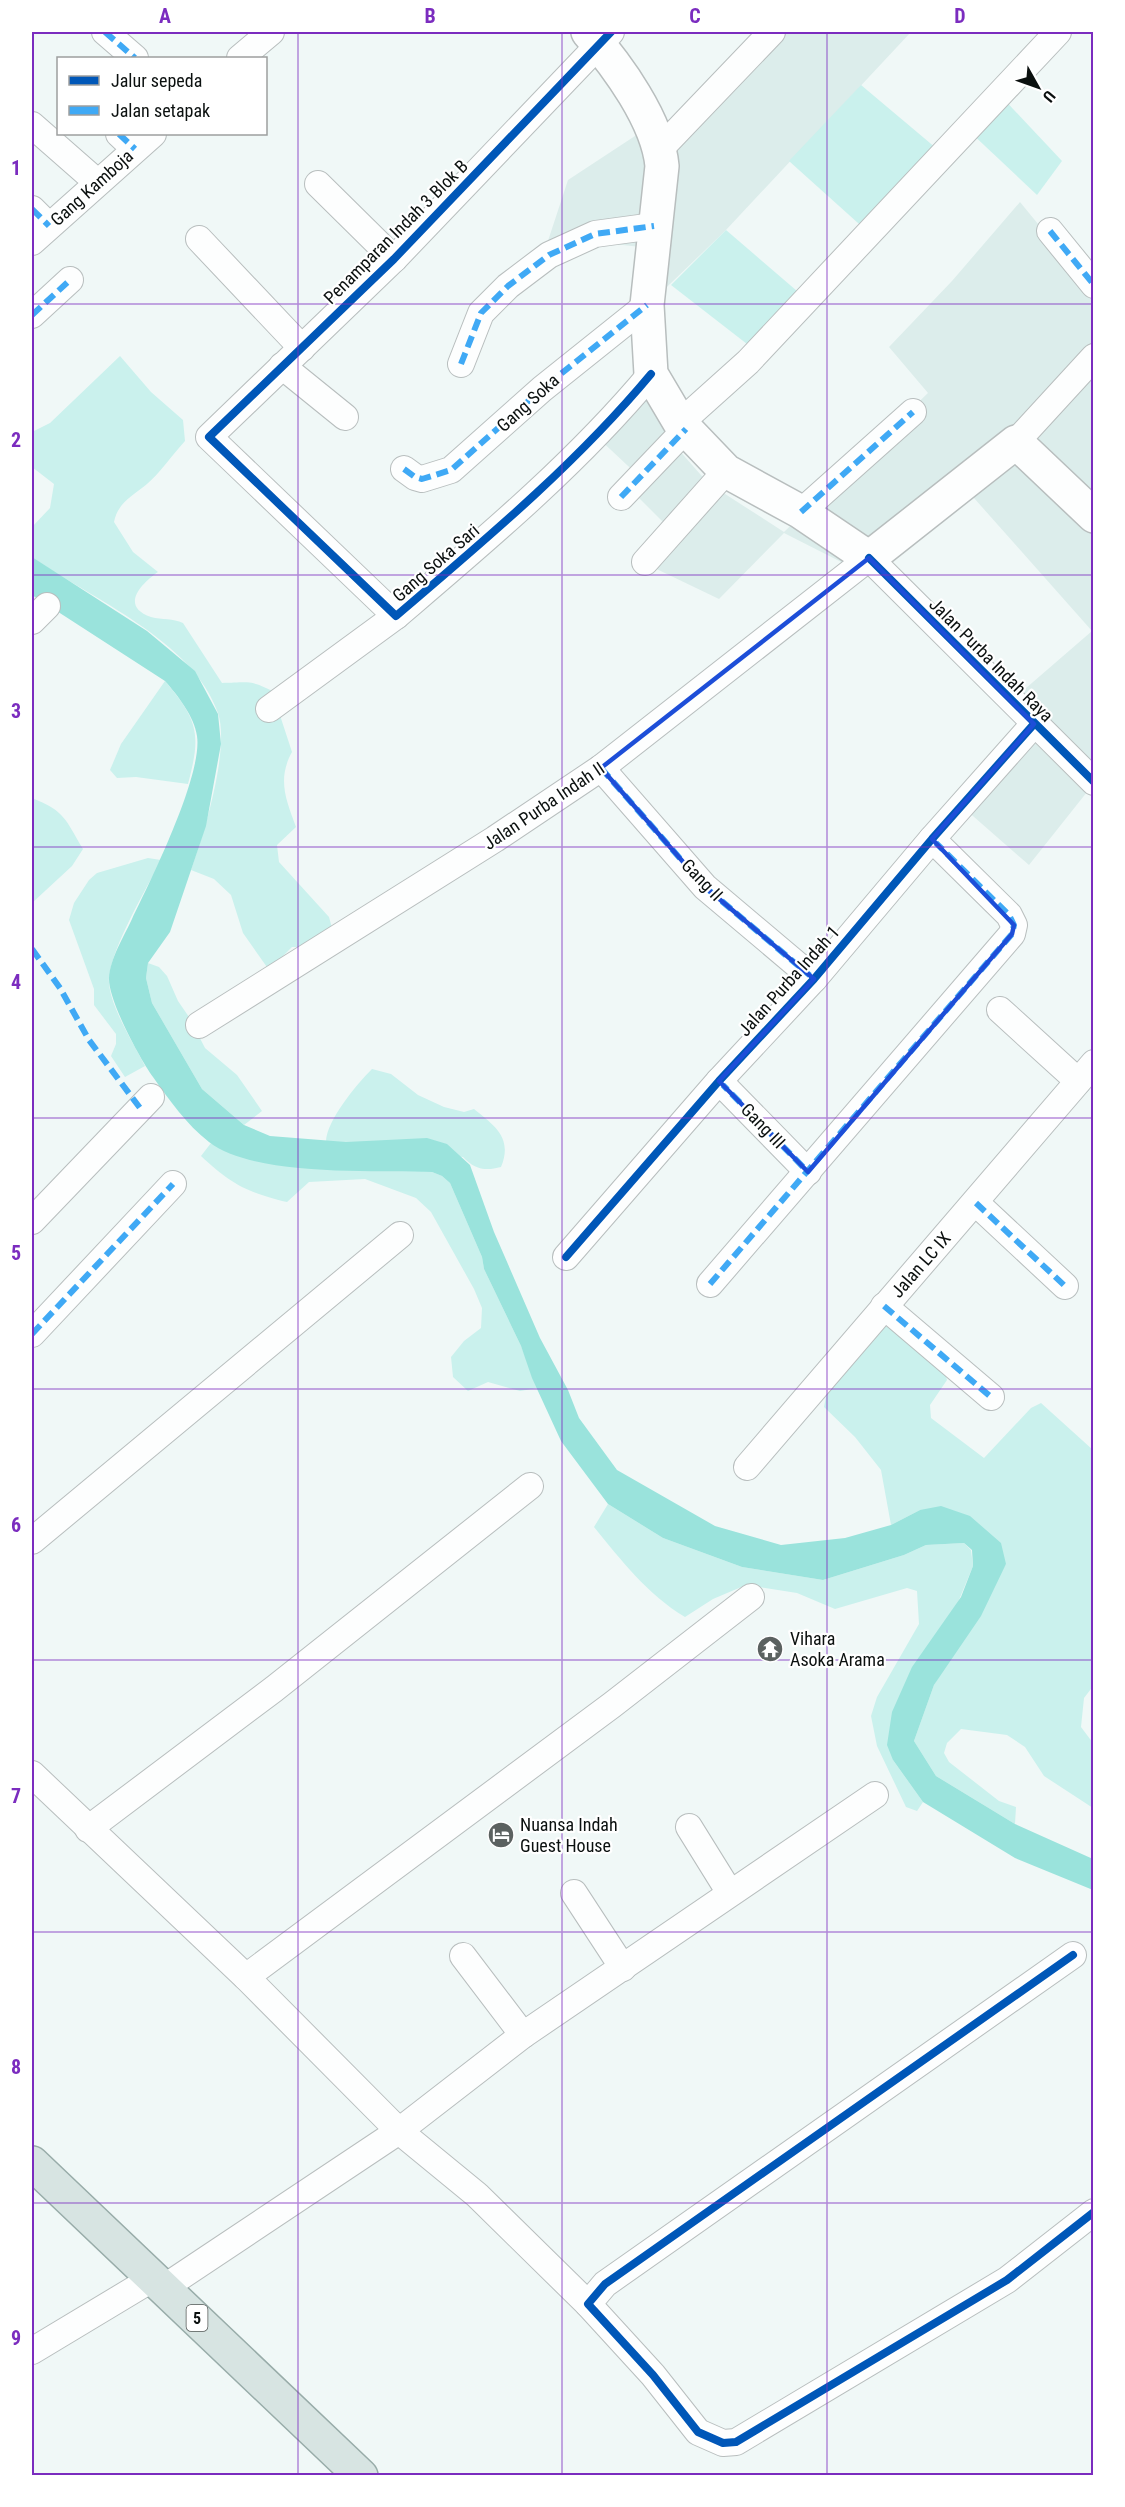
<svg xmlns="http://www.w3.org/2000/svg" width="1125" height="2507" font-family="'Roboto Condensed',sans-serif">
<style>
.built{fill:#dcedeb}
.green{fill:#caf1ed}
.water{fill:#9ae3dc}
.lines{fill:none;stroke-linecap:round;stroke-linejoin:round}
.minor-casing{stroke:#b8bebe;stroke-width:28}
.tertiary-casing{stroke:#b8bebe;stroke-width:36}
.trunk-casing{stroke:#98aca9;stroke-width:36}
.minor{stroke:#fdfefe;stroke-width:26}
.tertiary{stroke:#fdfefe;stroke-width:33}
.trunk{stroke:#d7e4e2;stroke-width:33}
.quiet{stroke:#3fa9f5;stroke-width:6;stroke-dasharray:12 6;stroke-linecap:butt}
.cycleway-casing{stroke:#fff;stroke-width:11}
.cycleway{stroke:#0057b8;stroke-width:8}
.marked{fill:none;stroke:#1d4ed8;stroke-width:4.5;stroke-linejoin:round}
.grid{fill:none;stroke:#7b2cbf;stroke-width:1.5;stroke-opacity:0.55}
.labels{text-anchor:middle;stroke-width:4.5;stroke-linejoin:round;paint-order:stroke}
.shield{fill:#fff;stroke:#545857;stroke-width:1.5}
.shield-label{font-size:16px;font-weight:bold;fill:#0b100f}
.street-label{font-size:18px;fill:#0b100f;stroke:#fff}
.poi-label{font-size:18px;fill:#0b100f;stroke:#fff;text-anchor:start}
.neatline{fill:none;stroke:#7b2cbf;stroke-width:2}
.grid-label{font-size:20px;text-anchor:middle;font-weight:bold;fill:#7b2cbf}
</style>
<rect width="100%" height="100%" fill="#f0f8f7"/>
<g class="built">
<polygon points="775,32 911,32 726,230 643,310 641,247 586,241 544,253 568,180 638,134 652,161"/>
<polygon points="1020,202 1093,291 1093,796 1087,792 1029,865 957,802 1022,731 1003,708 1092,631 958,480 855,569 784,533 719,599 644,563 673,532 632,491 643,480 595,435 637,384 670,440 708,483 784,532 928,393 889,347 952,281"/>
</g>
<g class="green">
<polygon points="861,85 943,154 868,232 789,161"/>
<polygon points="1000,95 1062,161 1037,195 968,130"/>
<polygon points="726,230 804,297 756,351 671,285"/>
<path d="M120,356L151,392L183,420L185,441C172,455 161,472 147,484C133,496 118,502 114,522L133,552L158,572C142,583 119,606 151,617C162,620 173,618 183,623L222,683C246,683 250,679 272,691L292,752C277,779 286,800 296,827L277,845L279,862L329,917L332,928L308,947H292L269,970L243,933L231,895L214,879L191,870C204,833 230,750 218,713C193,640 91,599 32,557V527L50,508L54,484L32,467V432L50,423Z"/>
<path d="M165,681C199,721 201,735 188,784L136,777L117,778L110,770L121,744Z"/>
<path d="M32,798C65,811 65,819 83,849L72,866L32,903Z"/>
<path d="M148,858L161,860C146,890 112,946 109,978C107,1002 134,1044 145,1066L125,1077L111,1056L116,1044V1034L94,1005V989L69,920L74,903L89,880L97,873Z"/>
<polygon points="148,963 159,967 167,976 178,1001 189,1017 205,1048 237,1075 262,1111 244,1125 202,1089 152,1003 146,978"/>
<path d="M372,1069L391,1074L418,1095L444,1107L464,1112L474,1109C495,1126 513,1138 501,1167C486,1171 475,1170 463,1157L326,1141C327,1120 356,1085 372,1069Z"/>
<path d="M211,1143L227,1152L432,1172L442,1176L450,1183L482,1257L484,1269L521,1346L538,1388L520,1391L488,1382L468,1391L453,1377L451,1357L464,1341L481,1328L482,1308L474,1289L431,1212L416,1198L365,1179L309,1182L287,1202C247,1192 232,1185 201,1156Z"/>
<polygon points="893,1326 944,1369 947,1380 930,1405 931,1418 984,1458 1031,1408 1041,1403 1093,1450 1094,1685 1084,1698 1081,1727 1093,1743 1093,1808 1044,1776 1025,1747 1007,1735 961,1729 947,1743 944,1753 949,1762 999,1801 1016,1807 1015,1824 936,1776 914,1741 934,1685 1006,1564 920,1510 891,1525 881,1470 855,1437 824,1407 826,1397 831,1388 882,1327"/>
<path d="M608,1504L663,1538L742,1567L823,1580L904,1555L926,1545L964,1543L971,1550L973,1566L893,1760L923,1802L917,1811L906,1807L877,1746L871,1716L877,1697L919,1624L917,1591L907,1588L835,1609L797,1593L746,1585L713,1599L685,1617C648,1595 621,1560 594,1527Z"/>
</g>
<path class="water" d="M32,557L147,631L195,671L218,714L221,744L206,826L170,932L148,963L146,978L152,1003L202,1089L244,1125L270,1136L346,1142L427,1138L447,1144L470,1165L494,1232L540,1338L568,1390L579,1418L617,1470L715,1526L781,1545L845,1538L891,1525L920,1510L941,1506L970,1516L1001,1543L1006,1564L981,1616L934,1685L914,1741L936,1776L1015,1824L1093,1859V1890L1015,1858L923,1802L893,1760L887,1745L892,1712L912,1667L961,1597L973,1566L972,1550L964,1543L926,1545L904,1555L823,1580L742,1567L663,1538L608,1504L561,1441L532,1378L521,1346L484,1269L482,1257L450,1183L442,1176L432,1172C374,1170 254,1177 209,1142C186,1124 170,1101 153,1077C140,1059 108,1000 109,978C110,959 124,936 132,919C150,882 203,775 197,736C194,716 178,696 165,681L32,595Z"/>
<g class="lines">
<defs>
<g id="minor">
<polyline points="105,32 135,58"/>
<path d="M611,32L394,259L209,437L396,616C485,540 576,464 651,374"/>
<polyline points="240,58 271,32"/>
<polyline points="32,125 97,182"/>
<polyline points="119,134 135,149"/>
<polyline points="660,149 772,32"/>
<polyline points="318,184 394,259"/>
<polyline points="32,209 49,226"/>
<polyline points="1050,231 1094,285"/>
<polyline points="199,239 302,348"/>
<polyline points="32,242 153,134"/>
<polyline points="32,315 70,280"/>
<polyline points="461,364 481,313 508,286 549,255 595,234 654,226"/>
<polyline points="282,366 345,417"/>
<polyline points="680,423 748,362 1058,32"/>
<polyline points="1016,442 1094,357"/>
<polyline points="404,469 415,477 422,479 451,470 542,389 647,305"/>
<polyline points="621,497 686,429"/>
<polyline points="801,512 913,412"/>
<polyline points="645,562 726,471"/>
<polyline points="32,621 47,606"/>
<polyline points="269,709 396,616"/>
<polyline points="601,768 705,887 814,979"/>
<polyline points="1000,1010 1078,1081"/>
<polyline points="199,1025 495,839 601,768 869,558 1094,782"/>
<polyline points="719,1081 808,1172"/>
<polyline points="976,1203 1065,1286"/>
<polyline points="32,1221 151,1097"/>
<polyline points="566,1257 719,1081 814,979 932,839 1034,724"/>
<polyline points="710,1284 1012,934 1014,925 1009,915 932,839"/>
<polyline points="884,1306 991,1397"/>
<polyline points="32,1334 173,1184"/>
<polyline points="747,1467 1094,1063"/>
<polyline points="32,1541 400,1235"/>
<polyline points="32,1774 246,1977 399,2131 477,2195 588,2304"/>
<polyline points="689,1827 730,1893"/>
<polyline points="88,1829 274,1689 530,1486"/>
<polyline points="574,1893 623,1968"/>
<polyline points="1073,1955 605,2284 588,2304 653,2375 698,2432 723,2443 736,2442 1007,2280 1094,2212"/>
<polyline points="463,1956 523,2035"/>
<polyline points="246,1977 612,1705 751,1597"/>
<polyline points="165,2287 399,2131 523,2035 875,1795"/>
<polyline points="32,2351 155,2277"/>
</g>
<path id="tertiary" d="M588,32C617,65 658,121 662,166L647,305L651,374L680,423L726,471L801,512L869,558L1016,442L1094,516"/>
<polyline id="trunk" points="32,2163 361,2476"/>
</defs>
<use href="#minor" class="minor-casing"/>
<use href="#tertiary" class="tertiary-casing"/>
<use href="#trunk" class="trunk-casing"/>
<use href="#minor" class="minor"/>
<use href="#tertiary" class="tertiary"/>
<use href="#trunk" class="trunk"/>
<g class="quiet">
<polyline points="105,32 135,58"/>
<polyline points="119,134 135,149"/>
<polyline points="32,209 49,226"/>
<polyline points="1050,231 1094,285"/>
<polyline points="32,315 70,280"/>
<polyline points="461,364 481,313 508,286 549,255 595,234 654,226"/>
<polyline points="404,469 415,477 422,479 451,470 542,389 647,305"/>
<polyline points="621,497 686,429"/>
<polyline points="801,512 913,412"/>
<polyline points="601,768 705,887 814,979"/>
<polyline points="32,949 60,988 89,1040 140,1108"/>
<polyline points="719,1081 808,1172"/>
<polyline points="976,1203 1065,1286"/>
<polyline points="710,1284 1012,934 1014,925 1009,915 932,839"/>
<polyline points="884,1306 991,1397"/>
<polyline points="32,1334 173,1184"/>
</g>
<defs>
<g id="cycleway">
<path d="M611,32L394,259L209,437L396,616C485,540 576,464 651,374"/>
<polyline points="869,558 1094,782"/>
<polyline points="566,1257 719,1081 814,979 932,839 1034,724"/>
<polyline points="1073,1955 605,2284 588,2304 653,2375 698,2432 723,2443 736,2442 1007,2280 1094,2212"/>
</g>
</defs>
<use href="#cycleway" class="cycleway-casing"/>
<use href="#cycleway" class="cycleway"/>
</g>
<path class="marked" d="M869,558L1034,724L932,839L1014,925L1012,934L808,1172L719,1081L814,979L705,887L601,768Z"/>
<path class="grid" d="M298,32V2476M562,32V2476M827,32V2476M32,304H1094M32,575H1094M32,847H1094M32,1118H1094M32,1389H1094M32,1660H1094M32,1932H1094M32,2203H1094"/>
<defs>
<symbol id="temple-disc" viewBox="-11 -11 22 22"><circle r="9.5" fill="#5b6160" stroke="#fff"/><path d="M0-6L5-2H3V0L6.5 2.5H4V6H1.5V3h-3V6H-4V2.5H-6.5L-3 0V-2H-5Z" fill="#fff"/></symbol>
<symbol id="hotel-disc" viewBox="-11 -11 22 22"><circle r="9.5" fill="#5b6160" stroke="#fff"/><path d="M-6-4.5h1.5V1H6V5H4.5V3h-9V5H-6ZM-4 0a1.8 1.8 0 1 1 3.6 0ZM.5 0V-2.5h3Q6-2.5 6 0Z" fill="#fff"/></symbol>
</defs>
<g fill-rule="evenodd">
<use href="#temple-disc" x="755" y="1634" width="30" height="30"/>
<use href="#hotel-disc" x="486" y="1820" width="30" height="30"/>
</g>
<g class="labels">
<rect class="shield" x="186.5" y="2305" width="21" height="26" rx="4.5"/>
<g class="shield-label">
<text x="197" y="2324">5</text>
</g>
<g class="street-label">
<text transform="translate(92 188) rotate(-42)" y="6">Gang Kamboja</text>
<text transform="translate(396 232) rotate(-45)" y="6">Penamparan Indah 3 Blok B</text>
<text transform="translate(528 403) rotate(-42)" y="6">Gang Soka</text>
<text transform="translate(436 563) rotate(-41)" y="6">Gang Soka Sari</text>
<text transform="translate(991 660) rotate(45)" y="6">Jalan Purba Indah Raya</text>
<text transform="translate(544 806) rotate(-34)" y="6">Jalan Purba Indah II</text>
<text transform="translate(702 880) rotate(46)" y="6">Gang II</text>
<text transform="translate(789 981) rotate(-48)" y="6">Jalan Purba Indah 1</text>
<text transform="translate(763 1126) rotate(46)" y="6">Gang III</text>
<text transform="translate(921 1265) rotate(-49)" y="6">Jalan LC IX</text>
</g>
<g class="poi-label">
<text x="790" y="1645">Vihara<tspan x="790" dy="21">Asoka Arama</tspan></text>
<text x="520" y="1831">Nuansa Indah<tspan x="520" dy="21">Guest House</tspan></text>
</g>
</g>
<rect width="1125" height="2507" fill="none" stroke="#ffffff" stroke-width="66"/>
<rect x="57" y="57" width="210" height="78" fill="#ffffff" stroke="#9d9f9f" stroke-width="1.5"/>
<rect x="69" y="76" width="30" height="9" fill="#0057b8" stroke="#9d9f9f" stroke-width="1.5"/>
<text x="111" y="87" font-size="18" fill="#0b100f">Jalur sepeda</text>
<rect x="69" y="106" width="30" height="9" fill="#3fa9f5" stroke="#9d9f9f" stroke-width="1.5"/>
<text x="111" y="117" font-size="18" fill="#0b100f">Jalan setapak</text>
<g transform="translate(1038 87) rotate(130)" stroke="#ffffff" stroke-width="4.5" paint-order="stroke">
<path d="M0-4.5L10 22L0 15L-10 22Z" fill="#0b100f"/>
<text y="-9" font-size="16" font-weight="bold" text-anchor="middle" fill="#0b100f">U</text>
</g>
<rect x="33" y="33" width="1059" height="2441" class="neatline"/>
<g class="grid-label">
<text x="165" y="23">A</text>
<text x="430" y="23">B</text>
<text x="695" y="23">C</text>
<text x="960" y="23">D</text>
<text x="16" y="175">1</text>
<text x="16" y="447">2</text>
<text x="16" y="718">3</text>
<text x="16" y="989">4</text>
<text x="16" y="1260">5</text>
<text x="16" y="1532">6</text>
<text x="16" y="1803">7</text>
<text x="16" y="2074">8</text>
<text x="16" y="2345">9</text>
</g>
</svg>
